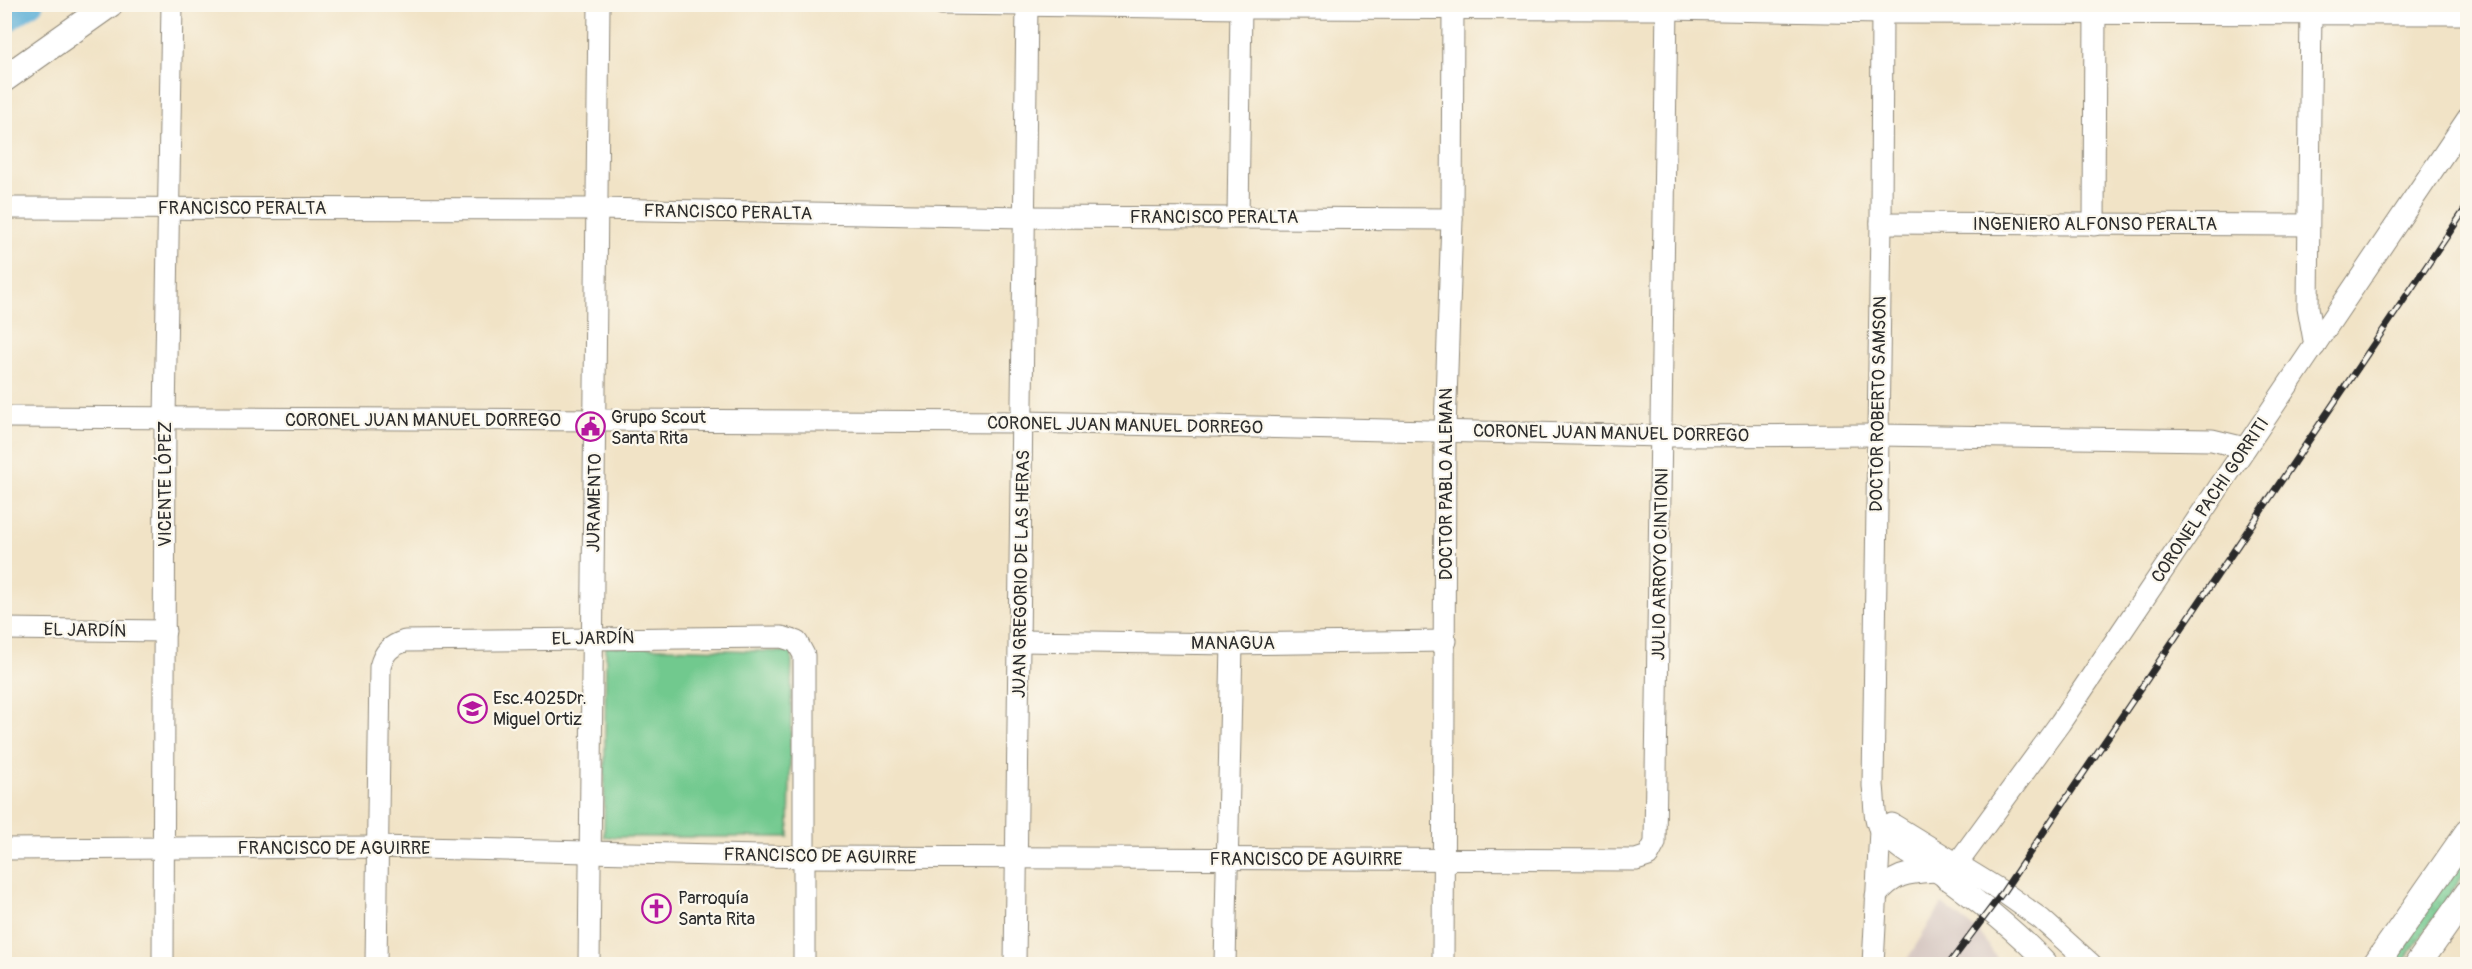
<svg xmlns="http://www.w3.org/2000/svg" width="2472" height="969" font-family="Pangolin,sans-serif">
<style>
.railway{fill:#d0c0bb}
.grass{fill:url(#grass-dots);stroke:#4e7a5c;stroke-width:1.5}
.park{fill:#71c98e;stroke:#4e7a5c;stroke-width:1.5}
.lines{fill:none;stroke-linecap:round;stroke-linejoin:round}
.canal{stroke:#5bafd7;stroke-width:21}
.minor-casing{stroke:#8e8778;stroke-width:23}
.major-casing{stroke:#8e8778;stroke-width:28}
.minor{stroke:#fff;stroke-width:21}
.major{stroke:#fff;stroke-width:26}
.rail-casing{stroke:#2b2b2b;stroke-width:7}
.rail{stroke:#fbf7ec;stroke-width:4.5;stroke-dasharray:14;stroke-linecap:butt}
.labels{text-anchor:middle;stroke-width:4.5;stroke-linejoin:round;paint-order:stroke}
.street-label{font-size:18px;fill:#2b2b2b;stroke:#fbf7ec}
.poi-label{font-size:18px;fill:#2b2b2b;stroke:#fbf7ec;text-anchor:start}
</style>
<defs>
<pattern id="grass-dots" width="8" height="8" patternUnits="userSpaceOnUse" patternTransform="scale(1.5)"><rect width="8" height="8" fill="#71c98e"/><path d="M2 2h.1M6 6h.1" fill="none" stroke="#5da374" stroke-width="1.8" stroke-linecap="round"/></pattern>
</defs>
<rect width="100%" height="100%" fill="#fbf7ec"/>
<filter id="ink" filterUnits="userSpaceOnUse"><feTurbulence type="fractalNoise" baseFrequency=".0167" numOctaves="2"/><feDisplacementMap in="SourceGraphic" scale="12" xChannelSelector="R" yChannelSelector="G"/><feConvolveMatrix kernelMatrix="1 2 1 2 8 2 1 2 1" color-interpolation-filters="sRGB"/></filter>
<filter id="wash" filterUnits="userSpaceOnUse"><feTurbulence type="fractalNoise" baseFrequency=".008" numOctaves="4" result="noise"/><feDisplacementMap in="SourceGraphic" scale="24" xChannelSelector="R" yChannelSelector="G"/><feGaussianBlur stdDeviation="1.35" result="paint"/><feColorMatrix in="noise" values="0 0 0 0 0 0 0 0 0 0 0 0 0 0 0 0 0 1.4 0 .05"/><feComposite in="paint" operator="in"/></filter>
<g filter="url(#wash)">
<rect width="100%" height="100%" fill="#f1e3c6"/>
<polygon class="railway" points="1942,904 1979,932 2001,964 1904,964"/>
<polygon class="grass" points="2467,849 2467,870 2402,964 2388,964"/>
<polygon class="park" points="606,646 792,652 789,837 604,837"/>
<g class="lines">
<polyline class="canal" points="4,24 33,4"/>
</g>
</g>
<g filter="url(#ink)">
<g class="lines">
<defs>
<g id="minor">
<polyline points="942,4 1242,8 1667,9 1881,13 2468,14"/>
<path d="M1882,4L1881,223L1873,786C1875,799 1873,820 1881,831C1897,850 1925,863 1945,877C1980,903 2018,932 2047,964"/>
<polyline points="2311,4 2308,307 2315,346"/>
<polyline points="4,208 596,209 1026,217 1452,219"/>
<polyline points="1238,217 1241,4"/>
<polyline points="1881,223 2308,225"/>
<polyline points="2094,225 2095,4"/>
<polyline points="4,417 1023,422 1663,436 1877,435 2212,440 2245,448"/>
<polyline points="4,629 165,631"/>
<polyline points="1020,641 1232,644 1446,641"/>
<polyline points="1892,824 2003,892 2041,919 2091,964"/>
<polyline points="4,849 377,847 804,857 1636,860 1648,856 1655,843 1667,4"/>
<polyline points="1946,879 2060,723 2468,118"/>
<path d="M1876,896C1895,873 1907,873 1935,871"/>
<polyline points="163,964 165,418 172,4"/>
<path d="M376,964L380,667C384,652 390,646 405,641L782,637L797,642L804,655V964"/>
<polyline points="589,964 599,4"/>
<polyline points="1015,964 1027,4"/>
<polyline points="1225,964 1232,644"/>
<polyline points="1443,964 1445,430 1452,219 1453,4"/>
<polyline points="1873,964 1880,830"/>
</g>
<g id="major">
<polyline points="4,79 110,4"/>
<polyline points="2376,964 2468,832"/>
<polyline points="2418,964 2468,893"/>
</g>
</defs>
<use href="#minor" class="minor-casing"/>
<use href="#major" class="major-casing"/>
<use href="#minor" class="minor"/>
<use href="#major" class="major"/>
<defs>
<polyline id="rail" points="1949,964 2003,892 2468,205"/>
</defs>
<use href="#rail" class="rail-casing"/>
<use href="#rail" class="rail"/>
</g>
</g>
<defs>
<symbol id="civic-ring" viewBox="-11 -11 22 22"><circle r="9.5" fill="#fbf7ec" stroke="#b5179e" stroke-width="1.5"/><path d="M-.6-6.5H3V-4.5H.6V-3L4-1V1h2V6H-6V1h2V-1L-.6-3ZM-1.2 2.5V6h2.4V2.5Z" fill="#b5179e"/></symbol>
<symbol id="school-ring" viewBox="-11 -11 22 22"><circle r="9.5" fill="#fbf7ec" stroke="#b5179e" stroke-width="1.5"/><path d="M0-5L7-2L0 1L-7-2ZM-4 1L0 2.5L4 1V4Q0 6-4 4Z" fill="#b5179e"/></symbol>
<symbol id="church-ring" viewBox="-11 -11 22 22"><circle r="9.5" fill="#fbf7ec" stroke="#b5179e" stroke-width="1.5"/><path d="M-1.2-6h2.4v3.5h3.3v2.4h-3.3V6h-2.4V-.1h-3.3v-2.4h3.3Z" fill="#b5179e"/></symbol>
</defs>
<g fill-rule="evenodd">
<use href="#civic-ring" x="574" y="410" width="33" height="33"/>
<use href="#school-ring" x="456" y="692" width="33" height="33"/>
<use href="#church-ring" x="640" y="892" width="33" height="33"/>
</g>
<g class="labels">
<g class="street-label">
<text x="242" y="214">FRANCISCO PERALTA</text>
<text transform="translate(728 212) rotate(1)" y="6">FRANCISCO PERALTA</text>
<text x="1214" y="223">FRANCISCO PERALTA</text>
<text x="2095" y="230">INGENIERO ALFONSO PERALTA</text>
<text transform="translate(1878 404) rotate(-89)" y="6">DOCTOR ROBERTO SAMSON</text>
<text x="423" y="426">CORONEL JUAN MANUEL DORREGO</text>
<text transform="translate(1125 425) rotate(1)" y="6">CORONEL JUAN MANUEL DORREGO</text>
<text transform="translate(1611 433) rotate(1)" y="6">CORONEL JUAN MANUEL DORREGO</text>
<text transform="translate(165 484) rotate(-90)" y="6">VICENTE LÓPEZ</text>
<text transform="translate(1446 484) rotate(-90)" y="6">DOCTOR PABLO ALEMAN</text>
<text transform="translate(2210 500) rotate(-56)" y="6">CORONEL PACHI GORRITI</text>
<text transform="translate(594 503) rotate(-89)" y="6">JURAMENTO</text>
<text transform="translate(1660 564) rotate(-89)" y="6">JULIO ARROYO CINTIONI</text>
<text transform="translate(1021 574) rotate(-89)" y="6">JUAN GREGORIO DE LAS HERAS</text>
<text transform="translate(85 630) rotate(1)" y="6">EL JARDÍN</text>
<text transform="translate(593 638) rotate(-1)" y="6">EL JARDÍN</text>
<text x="1233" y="649">MANAGUA</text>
<text x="334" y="854">FRANCISCO DE AGUIRRE</text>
<text transform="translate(820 856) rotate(1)" y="6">FRANCISCO DE AGUIRRE</text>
<text x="1306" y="865">FRANCISCO DE AGUIRRE</text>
</g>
<g class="poi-label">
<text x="611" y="423">Grupo Scout<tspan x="611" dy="21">Santa Rita</tspan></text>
<text x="493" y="704">Esc.4025Dr.<tspan x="493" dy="21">Miguel Ortiz</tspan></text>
<text x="678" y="904">Parroquía<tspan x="678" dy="21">Santa Rita</tspan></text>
</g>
</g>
<rect width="2472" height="969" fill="none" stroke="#fbf7ec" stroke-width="24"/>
</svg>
